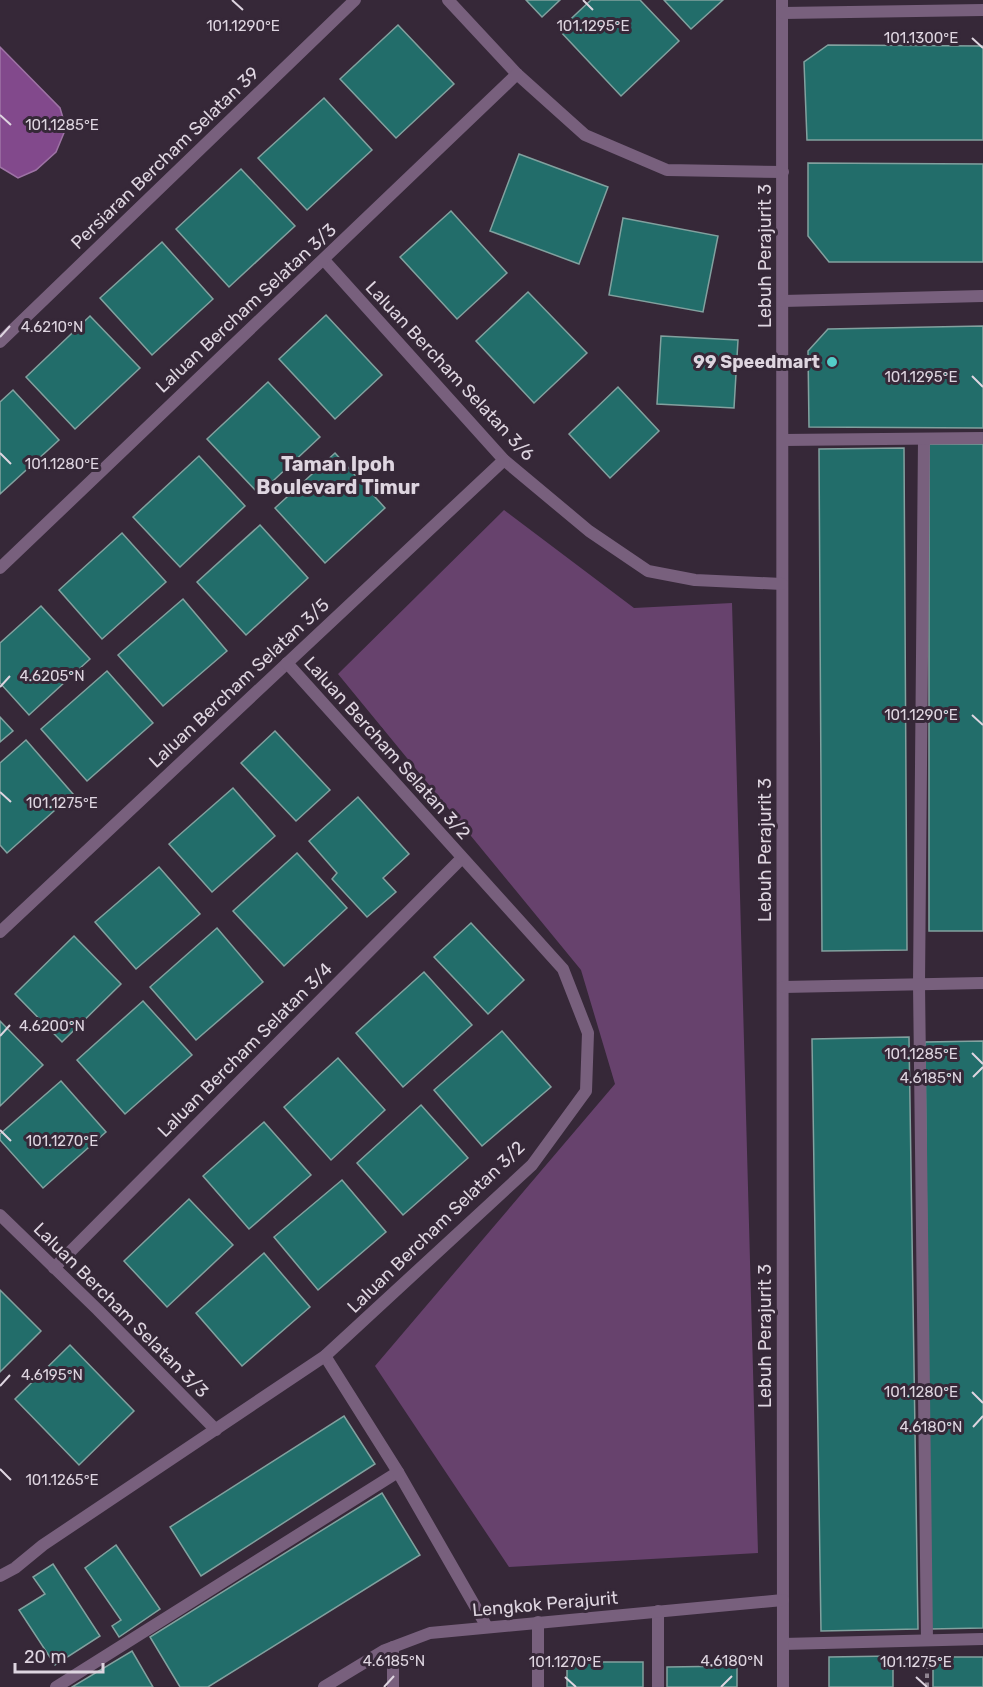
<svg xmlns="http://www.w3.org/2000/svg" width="983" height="1687" font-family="Rubik,sans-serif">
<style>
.green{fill:#67426d}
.water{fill:#82498c;stroke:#9e73a5;stroke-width:1.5}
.building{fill:#226d6a;stroke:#82a19f;stroke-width:1.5}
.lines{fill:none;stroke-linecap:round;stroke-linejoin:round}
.path{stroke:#908592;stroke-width:4;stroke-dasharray:4.5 4.5;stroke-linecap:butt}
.service{stroke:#78607d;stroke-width:12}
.minor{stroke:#78607d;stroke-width:12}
.ticks{fill:none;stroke:#ded5e0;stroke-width:2}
.poi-dot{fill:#54cdc8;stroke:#362838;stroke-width:2}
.labels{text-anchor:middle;stroke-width:6;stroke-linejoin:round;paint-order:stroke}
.street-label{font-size:18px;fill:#ded5e0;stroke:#362838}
.poi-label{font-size:18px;font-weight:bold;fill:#ded5e0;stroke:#362838;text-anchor:end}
.neighbourhood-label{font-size:20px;font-weight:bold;fill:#ded5e0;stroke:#362838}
.ticks-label{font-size:15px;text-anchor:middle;fill:#ded5e0;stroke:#362838;stroke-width:6;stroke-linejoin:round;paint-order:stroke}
</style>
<rect width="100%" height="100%" fill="#362838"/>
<polygon class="green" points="504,510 634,608 732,603 758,1553 509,1567 375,1366 615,1084 581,970 338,674"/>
<polygon class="water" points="0,47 60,108 66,128 56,152 36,170 18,178 0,167"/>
<g class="building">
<polygon points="526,0 560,0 542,17"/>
<polygon points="591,0 640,0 679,41 621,96 559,30"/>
<polygon points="664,0 723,0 691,29"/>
<polygon points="398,25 454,84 396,138 340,79"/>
<polygon points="828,45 983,46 983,140 807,140 804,62"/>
<polygon points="324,98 372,150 307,210 258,158"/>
<polygon points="519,154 608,187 579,264 490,231"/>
<polygon points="808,163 983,164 983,262 829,262 808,236"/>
<polygon points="241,169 295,226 229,287 176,229"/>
<polygon points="451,211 507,273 457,319 400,257"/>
<polygon points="623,218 718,236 703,312 609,295"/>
<polygon points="162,242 213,299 152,355 100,298"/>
<polygon points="528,292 587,353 534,403 476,341"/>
<polygon points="326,315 382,375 335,419 279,359"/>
<polygon points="90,316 140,368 75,429 26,377"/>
<polygon points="983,326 983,428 809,427 808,351 828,329"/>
<polygon points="661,336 738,340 734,408 657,404"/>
<polygon points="268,382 320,437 259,494 207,439"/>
<polygon points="618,387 659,431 610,478 569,434"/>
<polygon points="13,390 59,440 0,494 0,402"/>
<rect x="929" y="444" width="54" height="487"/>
<polygon points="904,448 907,950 822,951 819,449"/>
<polygon points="335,453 385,508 325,563 275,508"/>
<polygon points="199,456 245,506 180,567 133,517"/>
<polygon points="260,525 308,578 246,635 197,582"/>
<polygon points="122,533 166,582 102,639 59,590"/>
<polygon points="183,599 227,651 163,706 118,655"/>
<polygon points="41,606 90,659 29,715 0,683 0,643"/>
<polygon points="107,671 153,723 87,781 41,729"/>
<polygon points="0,717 13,731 0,742"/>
<polygon points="275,731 330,790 296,821 241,763"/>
<polygon points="26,740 73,794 7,853 0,845 0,763"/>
<polygon points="233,788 275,836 212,892 169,844"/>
<polygon points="358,797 409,854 383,878 396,892 367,917 332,879 337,873 309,841"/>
<polygon points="297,853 347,908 284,966 233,911"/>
<polygon points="159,867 200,914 136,969 95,922"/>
<polygon points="471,923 524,980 488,1014 434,957"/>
<polygon points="217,928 263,982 196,1040 150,987"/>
<polygon points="74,936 121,984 62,1042 15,994"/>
<polygon points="424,972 472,1025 403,1087 356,1033"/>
<polygon points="143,1001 192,1055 125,1114 77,1060"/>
<polygon points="0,1021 43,1065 0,1106"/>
<polygon points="502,1031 551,1087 482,1146 434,1090"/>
<polygon points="909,1037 918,1629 821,1631 812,1039"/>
<polygon points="983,1041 983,1628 930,1629 925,1042"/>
<polygon points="338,1058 385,1110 331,1160 284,1107"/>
<polygon points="61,1081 106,1132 43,1188 0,1140 0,1134"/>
<polygon points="421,1105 468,1158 403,1215 357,1163"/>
<polygon points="264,1122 311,1175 249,1229 203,1176"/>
<polygon points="342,1180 386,1232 318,1290 274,1237"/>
<polygon points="189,1199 233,1245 167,1307 124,1261"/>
<polygon points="264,1253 310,1307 242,1366 196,1313"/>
<polygon points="0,1290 41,1331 0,1372"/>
<polygon points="70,1345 134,1411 79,1465 15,1399"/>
<polygon points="344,1416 375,1464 201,1576 170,1527"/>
<polygon points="382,1493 420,1555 208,1687 180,1687 150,1637"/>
<polygon points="116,1545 160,1609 119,1637 112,1626 121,1620 85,1568"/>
<polygon points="53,1564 100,1636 55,1665 19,1610 45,1594 33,1577"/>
<polygon points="132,1651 153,1687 72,1687"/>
<polygon points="893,1656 893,1687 829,1687 829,1657"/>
<rect x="933" y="1657" width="50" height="30"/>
<rect x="567" y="1662" width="76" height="25"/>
<polygon points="737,1666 737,1687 667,1687 667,1667"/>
</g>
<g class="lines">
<polyline class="path" points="927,1687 927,1661"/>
<g class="service">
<polyline points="924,439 919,984 927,1640"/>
<polyline points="783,440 983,438"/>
<polyline points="658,1611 658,1687"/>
<polyline points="783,1644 983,1639"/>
<polyline points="393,1647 393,1687"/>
<polyline points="56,1687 398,1472"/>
</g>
<g class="minor">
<polyline points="448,0 517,74 585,135 667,170 783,172"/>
<polyline points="782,0 783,1687"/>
<polyline points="783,13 983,10"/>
<polyline points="324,260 504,460 589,531 648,571 695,580 782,584"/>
<polyline points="783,301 983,296"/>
<polyline points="0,342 355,0"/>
<polyline points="0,568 517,74"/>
<polyline points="0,932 504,460"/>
<polyline points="783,987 983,983"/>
<polyline points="0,1215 98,1310 216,1430"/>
<polyline points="54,1268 462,858"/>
<polyline points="325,1356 398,1472 487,1627"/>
<polyline points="0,1576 15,1568 43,1545 325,1356 532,1165 586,1091 588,1033 563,969 287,663"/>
<polyline points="324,1687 385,1650 430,1633 783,1600"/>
<polyline points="538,1687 538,1622"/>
</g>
</g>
<path class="ticks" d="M232,0L243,10M583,0L593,10M972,38L983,48M0,115L11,125M0,337L10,326M972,376L983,387M0,453L11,464M0,687L10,676M972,715L983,725M0,792L11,802M0,1036L10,1025M972,1053L983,1064M973,1077L983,1067M0,1130L11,1141M0,1386L10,1375M972,1392L983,1403M973,1427L983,1416M0,1469L11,1480M565,1677L576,1687M916,1677L927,1687M384,1687L394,1676M721,1687L732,1676"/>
<circle class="poi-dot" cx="832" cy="362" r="6"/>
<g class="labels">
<g class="street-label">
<text transform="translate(165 158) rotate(-44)" y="6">Persiaran Bercham Selatan 39</text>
<text transform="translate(765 256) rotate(-90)" y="6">Lebuh Perajurit 3</text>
<text transform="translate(246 308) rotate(-43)" y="6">Laluan Bercham Selatan 3/3</text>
<text transform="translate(450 371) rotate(47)" y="6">Laluan Bercham Selatan 3/6</text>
<text transform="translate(239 683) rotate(-43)" y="6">Laluan Bercham Selatan 3/5</text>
<text transform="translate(387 748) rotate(48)" y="6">Laluan Bercham Selatan 3/2</text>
<text transform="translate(765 850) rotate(-90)" y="6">Lebuh Perajurit 3</text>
<text transform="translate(245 1050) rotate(-45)" y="6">Laluan Bercham Selatan 3/4</text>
<text transform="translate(436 1227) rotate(-44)" y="6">Laluan Bercham Selatan 3/2</text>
<text transform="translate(121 1310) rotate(45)" y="6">Laluan Bercham Selatan 3/3</text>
<text transform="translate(765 1336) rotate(-90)" y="6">Lebuh Perajurit 3</text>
<text transform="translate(545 1604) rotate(-5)" y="6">Lengkok Perajurit</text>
</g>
<g class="poi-label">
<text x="820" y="368">99 Speedmart</text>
</g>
<g class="neighbourhood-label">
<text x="338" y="471">Taman Ipoh<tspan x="338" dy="23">Boulevard Timur</tspan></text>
</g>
</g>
<g class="ticks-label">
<text x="243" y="31">101.1290°E</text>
<text x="593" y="31">101.1295°E</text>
<text x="921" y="43">101.1300°E</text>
<text x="62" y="130">101.1285°E</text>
<text x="52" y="332">4.6210°N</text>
<text x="921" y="382">101.1295°E</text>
<text x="62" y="469">101.1280°E</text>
<text x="52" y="681">4.6205°N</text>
<text x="921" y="720">101.1290°E</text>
<text x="62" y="808">101.1275°E</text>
<text x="52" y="1031">4.6200°N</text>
<text x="921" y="1059">101.1285°E</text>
<text x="931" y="1083">4.6185°N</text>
<text x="62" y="1146">101.1270°E</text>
<text x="52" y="1380">4.6195°N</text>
<text x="921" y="1397">101.1280°E</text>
<text x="931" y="1432">4.6180°N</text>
<text x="62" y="1485">101.1265°E</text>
<text x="394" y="1666">4.6185°N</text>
<text x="732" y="1666">4.6180°N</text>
<text x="565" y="1667">101.1270°E</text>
<text x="916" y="1667">101.1275°E</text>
</g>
<path d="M15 1663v9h88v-9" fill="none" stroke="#ded5e0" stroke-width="3"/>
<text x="24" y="1663" font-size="18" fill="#ded5e0" stroke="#362838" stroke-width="4.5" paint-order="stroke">20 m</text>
</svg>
